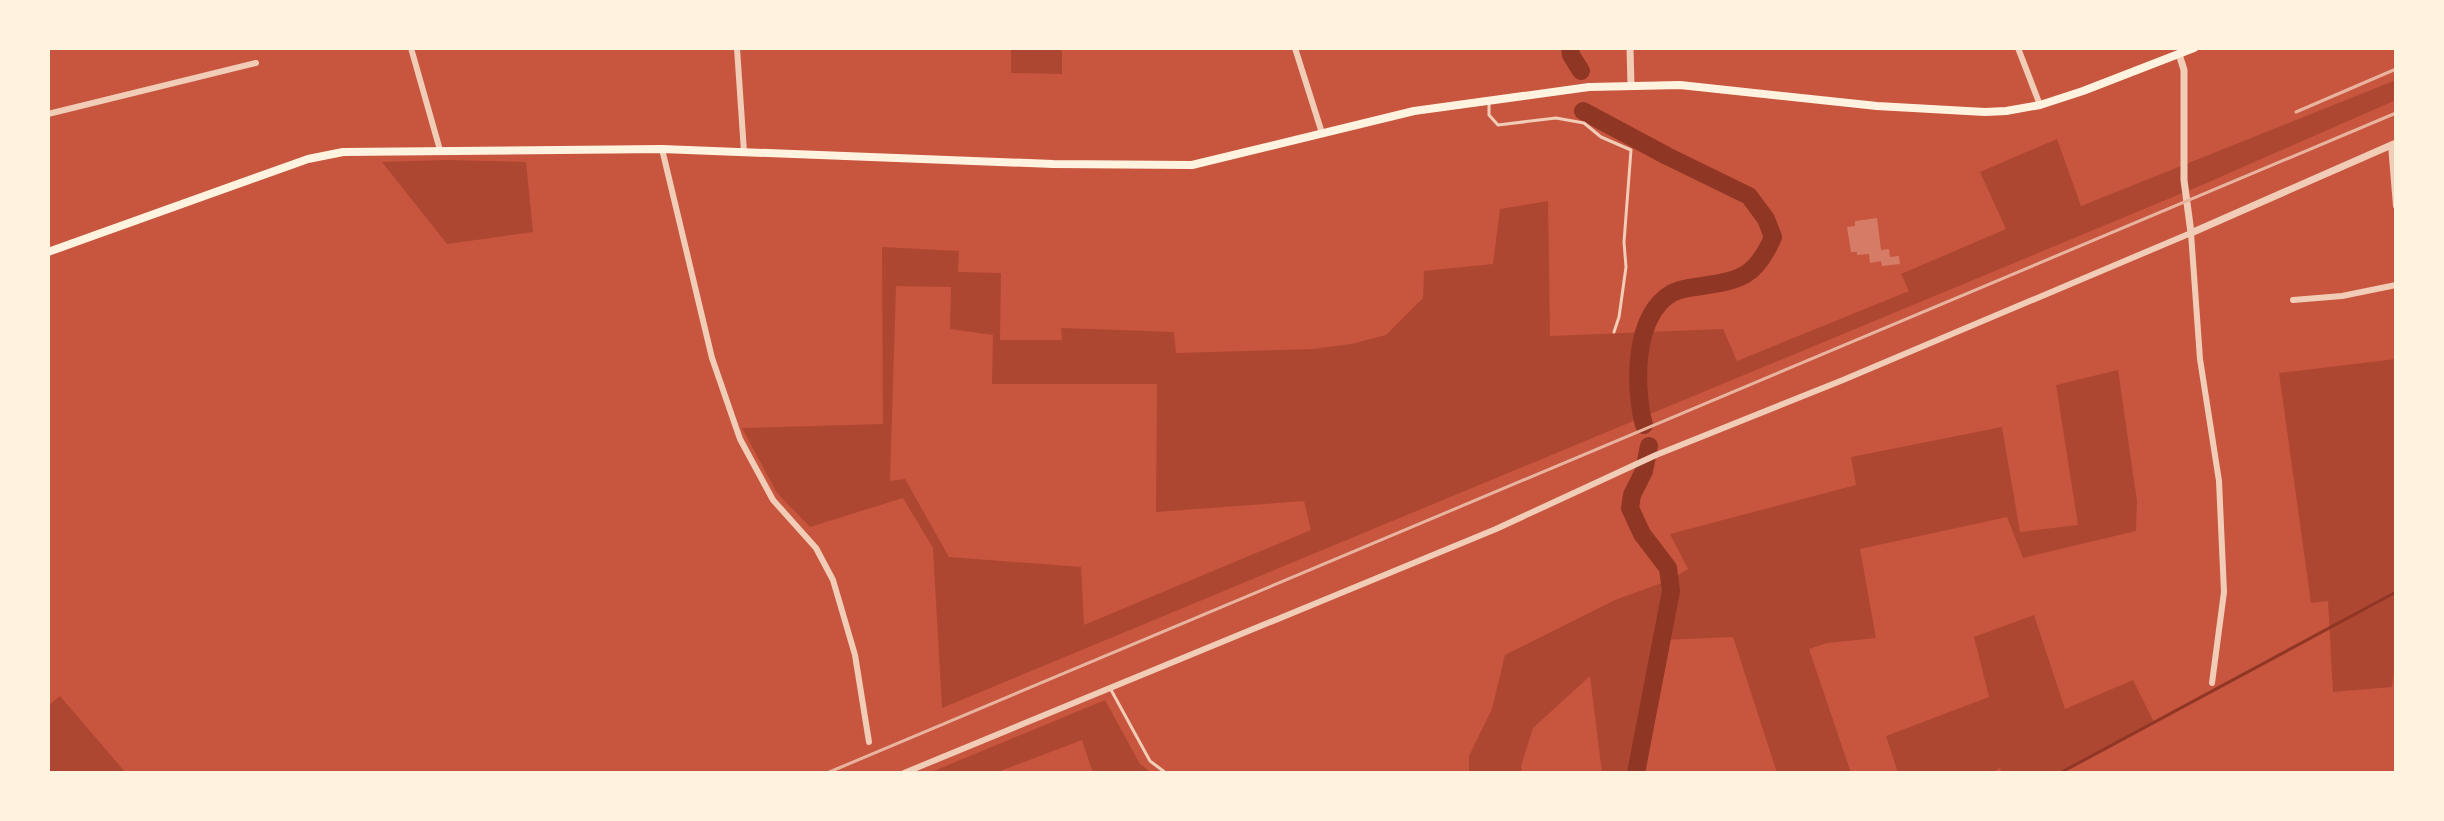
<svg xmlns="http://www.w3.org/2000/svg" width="2444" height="821" font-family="Rubik,sans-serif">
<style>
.green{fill:#ae4732;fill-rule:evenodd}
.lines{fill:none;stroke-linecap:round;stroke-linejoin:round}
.stream{stroke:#8f3625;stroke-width:3}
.river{stroke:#8f3625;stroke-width:18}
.building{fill:#d67c66}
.service{stroke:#f1ccb7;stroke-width:3}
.minor{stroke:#f1ccb7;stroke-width:6}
.tertiary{stroke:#f1ccb7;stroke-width:7}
.secondary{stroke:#fff3e0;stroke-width:8}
.rail{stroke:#e9b49f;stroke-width:3}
</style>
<rect width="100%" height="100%" fill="#c8553d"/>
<g class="green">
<polygon points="976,48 1062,48 1062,74 1011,73 1011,49"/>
<path d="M2396,80V100L2209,182L942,708L933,548L903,498L810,527L777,493L742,428L883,424L882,247L959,251L958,272L1001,273L1000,340H1062L1061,328L1174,332L1176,353L1313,349L1351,344L1386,335L1423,298L1424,271L1493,264L1500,209L1548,201L1550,336L1723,329L1737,361L1909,291L1901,274L2006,229L1980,172L2057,139L2081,206ZM896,286L951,287L950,329L993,335L992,384H1157L1156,512L1304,501L1311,530L1084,625L1081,567L949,557L905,479L890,481Z"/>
<polygon points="448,160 526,162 533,232 447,244 382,162"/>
<polygon points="2396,359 2396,652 2392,687 2333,692 2328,601 2311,603 2279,373"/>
<polygon points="2118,370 2137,501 2136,531 2023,558 2007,517 1860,549 1876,638 1827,643 1809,649 1851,773 1777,773 1733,637 1662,640 1636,773 1602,773 1590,676 1533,728 1521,766 1522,773 1469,773 1469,756 1492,709 1505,655 1615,600 1670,580 1688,569 1670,534 1856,485 1851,457 2002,427 2020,532 2078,525 2056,385"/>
<polygon points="2034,615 2065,709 2133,680 2154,722 2060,773 2002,773 2000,768 1991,773 1898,773 1886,736 1989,697 1974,637"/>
<polygon points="60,696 126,773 48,773 48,706"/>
<polygon points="1105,700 1140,764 1152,773 1093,773 1082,740 995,773 929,773"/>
</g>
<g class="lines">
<polyline class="stream" points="2060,773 2396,592"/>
<g class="river">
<polyline points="1570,48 1571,55 1581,71"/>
<path d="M1583,111L1667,156L1749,196L1766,219L1773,237C1756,276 1742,280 1702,286C1693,287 1680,289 1672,293C1633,316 1634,387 1644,425"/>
<polyline points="1636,773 1671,591 1668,568 1642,534 1630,508 1632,495 1644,471 1649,446"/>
</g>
</g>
<polygon class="building" points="1877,218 1881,250 1889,249 1890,257 1899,256 1900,264 1882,266 1881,261 1870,263 1869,254 1857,255 1857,252 1851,252 1847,227 1855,226 1855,221"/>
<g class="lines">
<g class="service">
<polyline points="1489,102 1489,115 1498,125 1556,118 1584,123 1601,137 1631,150 1624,242 1626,267 1619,317 1614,332"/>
<polyline points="1110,688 1150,761 1166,773"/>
</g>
<g class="minor">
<polyline points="411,48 440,150"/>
<polyline points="737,48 744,152"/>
<polyline points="1295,48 1322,133"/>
<polyline points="2018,48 2040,105"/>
<polyline points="48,114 256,63"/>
<polyline points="2391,145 2396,206"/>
<polyline points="662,149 712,358 740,439 773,500 816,548 833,580 855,655 869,742"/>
<polyline points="2293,300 2342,296 2396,285"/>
<polyline points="904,773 1496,529 1656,455 1843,380 2191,233 2200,359 2219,481 2224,592 2212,683"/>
</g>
<g class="tertiary">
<polyline points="1630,48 1631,85"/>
<polyline points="2179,54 2184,70 2184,180 2191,233 2396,143"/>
</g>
<polyline class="secondary" points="48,252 308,159 343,152 662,149 1053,164 1192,165 1414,111 1589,87 1680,85 1877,106 1985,112 2006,111 2040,105 2083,91 2194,48"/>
<g class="rail">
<polyline points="2296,112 2396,69"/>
<polyline points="827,773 2396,113"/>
</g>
</g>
<rect width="2444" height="821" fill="none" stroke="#fff3e0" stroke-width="100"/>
</svg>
